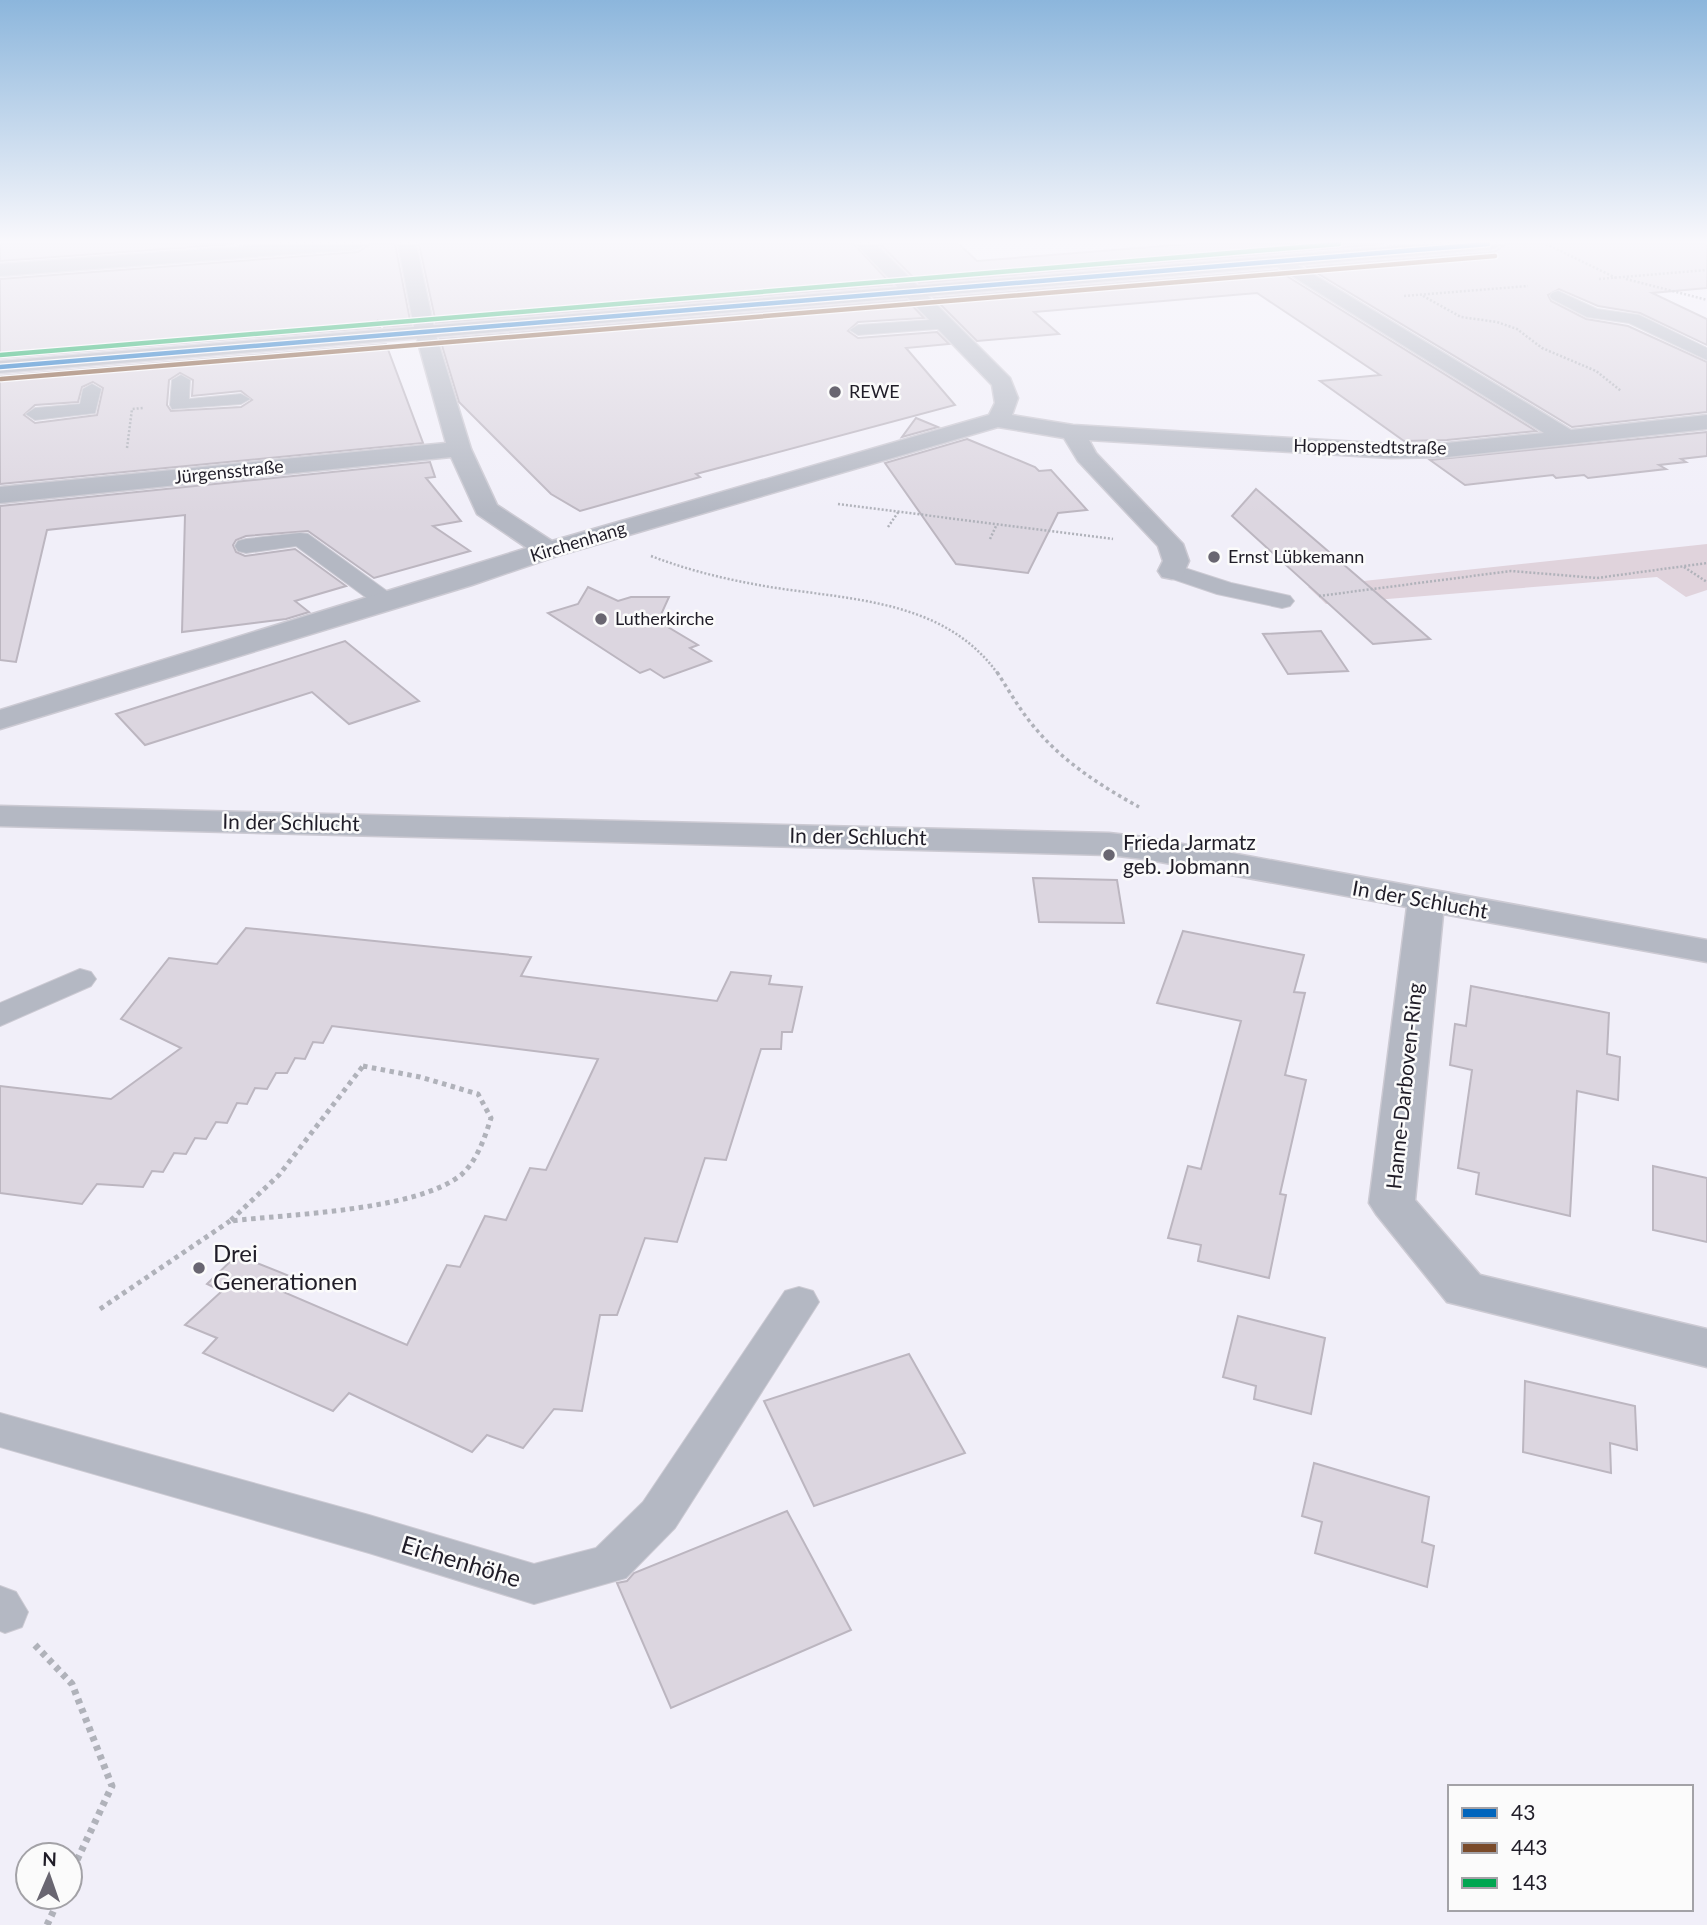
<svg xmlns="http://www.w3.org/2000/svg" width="1707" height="1925" font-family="Lato,sans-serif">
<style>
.green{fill:#e0d3dc}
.building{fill:#dcd6e0;stroke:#bcb6c0;stroke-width:2;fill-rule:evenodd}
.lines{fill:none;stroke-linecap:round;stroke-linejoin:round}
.lane-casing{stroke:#cccad3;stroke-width:2}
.street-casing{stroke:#cccad3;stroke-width:3}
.secondary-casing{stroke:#cccad3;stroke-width:3}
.path-far3{stroke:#b0b2ba;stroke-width:2.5;stroke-dasharray:2 2;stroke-linecap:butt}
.path-far2{stroke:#b0b2ba;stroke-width:3.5;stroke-dasharray:3.5 3.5;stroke-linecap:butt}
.path-far1{stroke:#b0b2ba;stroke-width:5;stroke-dasharray:4.5 4.5;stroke-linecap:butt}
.path{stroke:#b0b2ba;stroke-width:7;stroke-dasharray:5 5;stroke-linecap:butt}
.lane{fill:#b4b8c3;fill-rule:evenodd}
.street{fill:#b4b8c3;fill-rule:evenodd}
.secondary{fill:#a9adb9;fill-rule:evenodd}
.bus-1-casing{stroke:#fbfbfb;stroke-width:7}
.bus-2-casing{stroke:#fbfbfb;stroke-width:7}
.bus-3-casing{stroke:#fbfbfb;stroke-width:7}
.bus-1{stroke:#0065bd;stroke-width:4.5}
.bus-2{stroke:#7a4b2a;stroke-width:4.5}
.bus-3{stroke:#00a651;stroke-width:4.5}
.poi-dot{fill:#696671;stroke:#fbfbfb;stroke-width:2.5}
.labels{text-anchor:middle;stroke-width:5;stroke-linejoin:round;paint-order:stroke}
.far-poi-label{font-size:18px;fill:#201d28;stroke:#fbfbfb;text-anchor:start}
.far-street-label{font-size:18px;fill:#201d28;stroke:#fbfbfb}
.street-label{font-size:21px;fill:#201d28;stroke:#fbfbfb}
.poi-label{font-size:21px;fill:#201d28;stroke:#fbfbfb;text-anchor:start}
.near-poi-label{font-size:24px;fill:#201d28;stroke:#fbfbfb;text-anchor:start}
.near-street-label{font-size:24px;fill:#201d28;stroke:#fbfbfb}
</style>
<rect width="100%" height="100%" fill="#f1eff9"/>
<polygon class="green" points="1707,544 1707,590 1686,597 1657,577 1326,604 1308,587"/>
<g class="building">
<polygon points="0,244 234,244 0,261"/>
<polygon points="370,244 395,244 411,325 384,327 377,320 380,327 0,358 0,279 358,252"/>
<polygon points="419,244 854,244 892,285 436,323"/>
<polygon points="880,244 959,244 977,261 1188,244 1384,244 919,283"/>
<polygon points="1506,244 1707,244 1707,288 1652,293 1707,319 1707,345 1640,313 1598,306 1559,289 1548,295 1551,301 1586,319 1628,326 1707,362 1707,412 1572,427 1307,267 1494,252"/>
<polygon points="1277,270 1536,431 1447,440 1404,441 1320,381 1380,375 1257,293 1034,312 1059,334 977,341 934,298"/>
<polygon points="907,300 924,318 858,322 848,331 858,338 937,332 949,344 906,348 955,405 696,474 700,477 580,511 551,494 459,402 440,339"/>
<path d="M386,344L423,443L0,484V376ZM180,373L193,380L192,396L241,391L252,400L241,407L171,411L167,405L169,380ZM93,382L103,388L97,415L35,423L24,415L35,405L78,402L82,387Z"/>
<polygon points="916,418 938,427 902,437"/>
<polygon points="1707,432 1707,456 1681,459 1686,462 1659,465 1666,469 1588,478 1584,475 1556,478 1553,475 1465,485 1430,460"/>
<polygon points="967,439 1035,467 1039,471 1051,470 1087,510 1058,513 1028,573 956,564 885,463"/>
<polygon points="430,462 435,477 426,478 461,521 433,526 470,551 374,578 308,531 246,536 236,540 233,545 236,552 245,556 295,549 346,586 295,601 309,612 286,619 182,632 185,515 47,530 16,662 0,660 0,506"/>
<polygon points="1256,489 1430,639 1373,644 1232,516"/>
<polygon points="588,587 618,601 631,597 669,597 658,621 698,645 690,648 711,661 664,678 650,669 640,673 548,613 578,604"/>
<polygon points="1321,631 1348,671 1288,674 1263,634"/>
<polygon points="345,641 419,701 349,724 312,692 145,745 116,714"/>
<polygon points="1033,878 1117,880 1124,923 1039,922"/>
<polygon points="246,928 531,957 521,976 717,1001 731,972 771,976 769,984 802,987 792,1032 782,1032 781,1049 761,1049 726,1160 705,1158 677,1242 645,1238 617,1315 600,1315 582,1411 554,1409 523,1448 487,1435 472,1452 349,1393 333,1411 203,1353 217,1338 185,1325 222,1291 207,1284 237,1255 287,1275 274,1288 407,1345 447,1265 460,1267 485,1216 506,1220 530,1168 546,1170 598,1059 332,1026 323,1043 313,1042 305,1059 295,1058 287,1073 276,1073 267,1089 255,1088 247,1104 237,1103 227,1123 216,1122 206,1139 195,1138 186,1154 174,1153 163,1172 152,1171 143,1187 97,1184 82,1204 0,1193 0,1086 111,1099 181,1048 121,1019 169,958 217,964"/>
<polygon points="1183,931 1304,955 1294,992 1305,993 1285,1075 1306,1080 1280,1194 1286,1195 1269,1278 1198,1261 1201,1245 1168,1238 1188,1166 1201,1169 1241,1021 1157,1003"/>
<polygon points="1471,986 1609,1013 1607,1054 1620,1057 1618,1100 1577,1091 1570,1216 1476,1194 1479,1173 1458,1168 1472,1070 1450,1065 1455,1024 1466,1026"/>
<polygon points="1653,1166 1707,1178 1707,1242 1653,1230"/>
<polygon points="1238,1316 1325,1338 1311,1414 1254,1399 1256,1386 1223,1377"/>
<polygon points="909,1354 965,1453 814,1506 764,1401"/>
<polygon points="1525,1381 1635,1406 1637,1450 1610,1443 1611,1473 1523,1452"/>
<polygon points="1314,1463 1429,1497 1422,1542 1434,1546 1427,1587 1315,1553 1322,1522 1302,1516"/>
<polygon points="787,1511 851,1630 671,1708 617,1583 627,1581 634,1573"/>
</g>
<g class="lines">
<defs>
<g id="lane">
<polygon points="1558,291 1597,309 1639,315 1707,348 1707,360 1629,323 1587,317 1552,299 1550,296 1552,293"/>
<polygon points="944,319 950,320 952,324 950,328 858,335 850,330 858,325"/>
<polygon points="181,375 190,380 189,399 241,394 250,399 241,404 172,409 170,405 172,380"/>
<polygon points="92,384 101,389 95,413 35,420 26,414 35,408 80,404 83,389"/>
<polygon points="300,533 308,534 395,597 399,602 395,607 379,607 296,546 246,553 238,551 235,546 238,541 246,539"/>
<polygon points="1172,564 1231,583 1290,596 1294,601 1290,606 1282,608 1217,594 1164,576 1161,571 1164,566"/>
<polygon points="80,969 91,972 96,979 91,986 0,1026 0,1003"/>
<polygon points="799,1287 813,1291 819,1302 675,1528 626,1578 534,1604 369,1553 0,1447 0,1413 369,1515 534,1564 596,1548 643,1502 785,1291"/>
<polygon points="0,1586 16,1592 28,1612 22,1627 5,1633 0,1631"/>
</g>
<g id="street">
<polygon points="277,244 367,244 358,249 0,276 0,264"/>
<polygon points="398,244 416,244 435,332 471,449 497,505 552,541 989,415 995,403 992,385 856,244 876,244 1010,378 1018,398 1012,415 1073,425 1391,444 1447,443 1544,433 1276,266 1274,262 1283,256 1571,430 1707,415 1707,429 1447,457 1391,458 1089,440 1096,453 1183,544 1189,561 1182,577 1172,579 1162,577 1158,571 1163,561 1158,546 1078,461 1064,438 998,427 557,556 472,585 0,729 0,710 527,548 477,514 451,457 0,503 0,487 446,443 415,332"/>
<polygon points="0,806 1109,833 1144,837 1707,940 1707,962 1443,914 1415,1200 1480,1275 1707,1329 1707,1367 1447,1302 1376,1214 1369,1203 1407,907 1144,859 1109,855 0,826"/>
</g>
<polygon id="secondary" points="1422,244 1503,244 1494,249 0,373 0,361"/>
</defs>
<use href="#lane" class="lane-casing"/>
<use href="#street" class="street-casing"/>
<use href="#secondary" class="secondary-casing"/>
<g class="path-far3">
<polyline points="1546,244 1616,278"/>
<polyline points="1599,279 1707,270"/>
<polyline points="1626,279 1707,300"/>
<polyline points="1404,296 1528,286"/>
<polyline points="1423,296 1461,317 1497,322 1517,329 1542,348 1596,371 1621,391"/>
<polyline points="127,448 132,409 144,408"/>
<polyline points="838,504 1113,539"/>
<polyline points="888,527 899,511"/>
<polyline points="990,539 996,526"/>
<path d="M651,556C690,571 729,580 770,587C853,600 945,600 998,674"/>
<polyline points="1684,567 1707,582"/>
<polyline points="1319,596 1511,571 1597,578 1707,563"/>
</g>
<path class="path-far2" d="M997,672C1008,689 1018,707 1031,723C1059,759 1099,785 1139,807"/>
<g class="path-far1">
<path d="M363,1066L420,1077L478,1094L491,1118C485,1137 477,1161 461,1175C415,1211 290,1214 230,1221L279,1175Z"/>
<polyline points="100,1309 230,1221"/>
</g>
<g class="path">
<polyline points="35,1645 72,1684 112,1786 70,1875"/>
<polyline points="47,1925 60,1897"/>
</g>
<use href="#lane" class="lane"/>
<use href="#street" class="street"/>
<use href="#secondary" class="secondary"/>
<defs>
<polyline id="bus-1" points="0,367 1488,244"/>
<polyline id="bus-2" points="1,379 1495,256"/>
<polyline id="bus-3" points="0,355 1339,244"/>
</defs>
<use href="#bus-1" class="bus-1-casing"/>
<use href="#bus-2" class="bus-2-casing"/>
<use href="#bus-3" class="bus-3-casing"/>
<use href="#bus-1" class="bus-1"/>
<use href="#bus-2" class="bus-2"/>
<use href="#bus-3" class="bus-3"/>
</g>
<linearGradient id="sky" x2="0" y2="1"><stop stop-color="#8cb6dc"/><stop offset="0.47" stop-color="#f9f8fc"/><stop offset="1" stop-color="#f9f8fc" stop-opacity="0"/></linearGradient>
<rect width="1707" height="514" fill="url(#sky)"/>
<g class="poi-dot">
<circle cx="835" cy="392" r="7"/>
<circle cx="1214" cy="557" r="7"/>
<circle cx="601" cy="619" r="7"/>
<circle cx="1109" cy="855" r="7"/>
<circle cx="199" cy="1268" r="7"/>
</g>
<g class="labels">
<g class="far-poi-label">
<text x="849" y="398">REWE</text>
<text x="1228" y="563">Ernst Lübkemann</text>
<text x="615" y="625">Lutherkirche</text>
</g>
<g class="far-street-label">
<text transform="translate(1370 447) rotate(1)" y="6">Hoppenstedtstraße</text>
<text transform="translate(229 472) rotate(-6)" y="6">Jürgensstraße</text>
<text transform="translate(578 542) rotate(-17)" y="6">Kirchenhang</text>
</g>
<g class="street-label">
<text transform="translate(291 823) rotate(1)" y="7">In der Schlucht</text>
<text transform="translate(858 837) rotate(1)" y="7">In der Schlucht</text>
<text transform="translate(1420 900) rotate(10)" y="7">In der Schlucht</text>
<text transform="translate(1405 1086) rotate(-84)" y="7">Hanne-Darboven-Ring</text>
</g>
<g class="poi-label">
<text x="1123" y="850">Frieda Jarmatz<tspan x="1123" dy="24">geb. Jobmann</tspan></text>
</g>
<g class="near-poi-label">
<text x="213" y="1262">Drei<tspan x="213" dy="28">Generationen</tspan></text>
</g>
<g class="near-street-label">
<text transform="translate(461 1562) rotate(17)" y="8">Eichenhöhe</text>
</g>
</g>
<rect x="1448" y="1785" width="245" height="126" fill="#fbfbfb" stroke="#a3a2a7" stroke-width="2"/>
<rect x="1462" y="1808" width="35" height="10" fill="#0065bd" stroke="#a3a2a7" stroke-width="2"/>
<text x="1511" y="1820" font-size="21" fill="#201d28">43</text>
<rect x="1462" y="1843" width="35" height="10" fill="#7a4b2a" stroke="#a3a2a7" stroke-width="2"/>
<text x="1511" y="1855" font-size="21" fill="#201d28">443</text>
<rect x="1462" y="1878" width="35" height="10" fill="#00a651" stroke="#a3a2a7" stroke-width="2"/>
<text x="1511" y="1890" font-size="21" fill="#201d28">143</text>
<g transform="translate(49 1876) rotate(2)"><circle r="33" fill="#fbfbfb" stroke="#a3a2a7" stroke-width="2"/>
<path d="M0-5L12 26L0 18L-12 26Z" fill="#696671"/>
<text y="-10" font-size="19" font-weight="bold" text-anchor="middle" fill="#201d28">N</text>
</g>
</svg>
